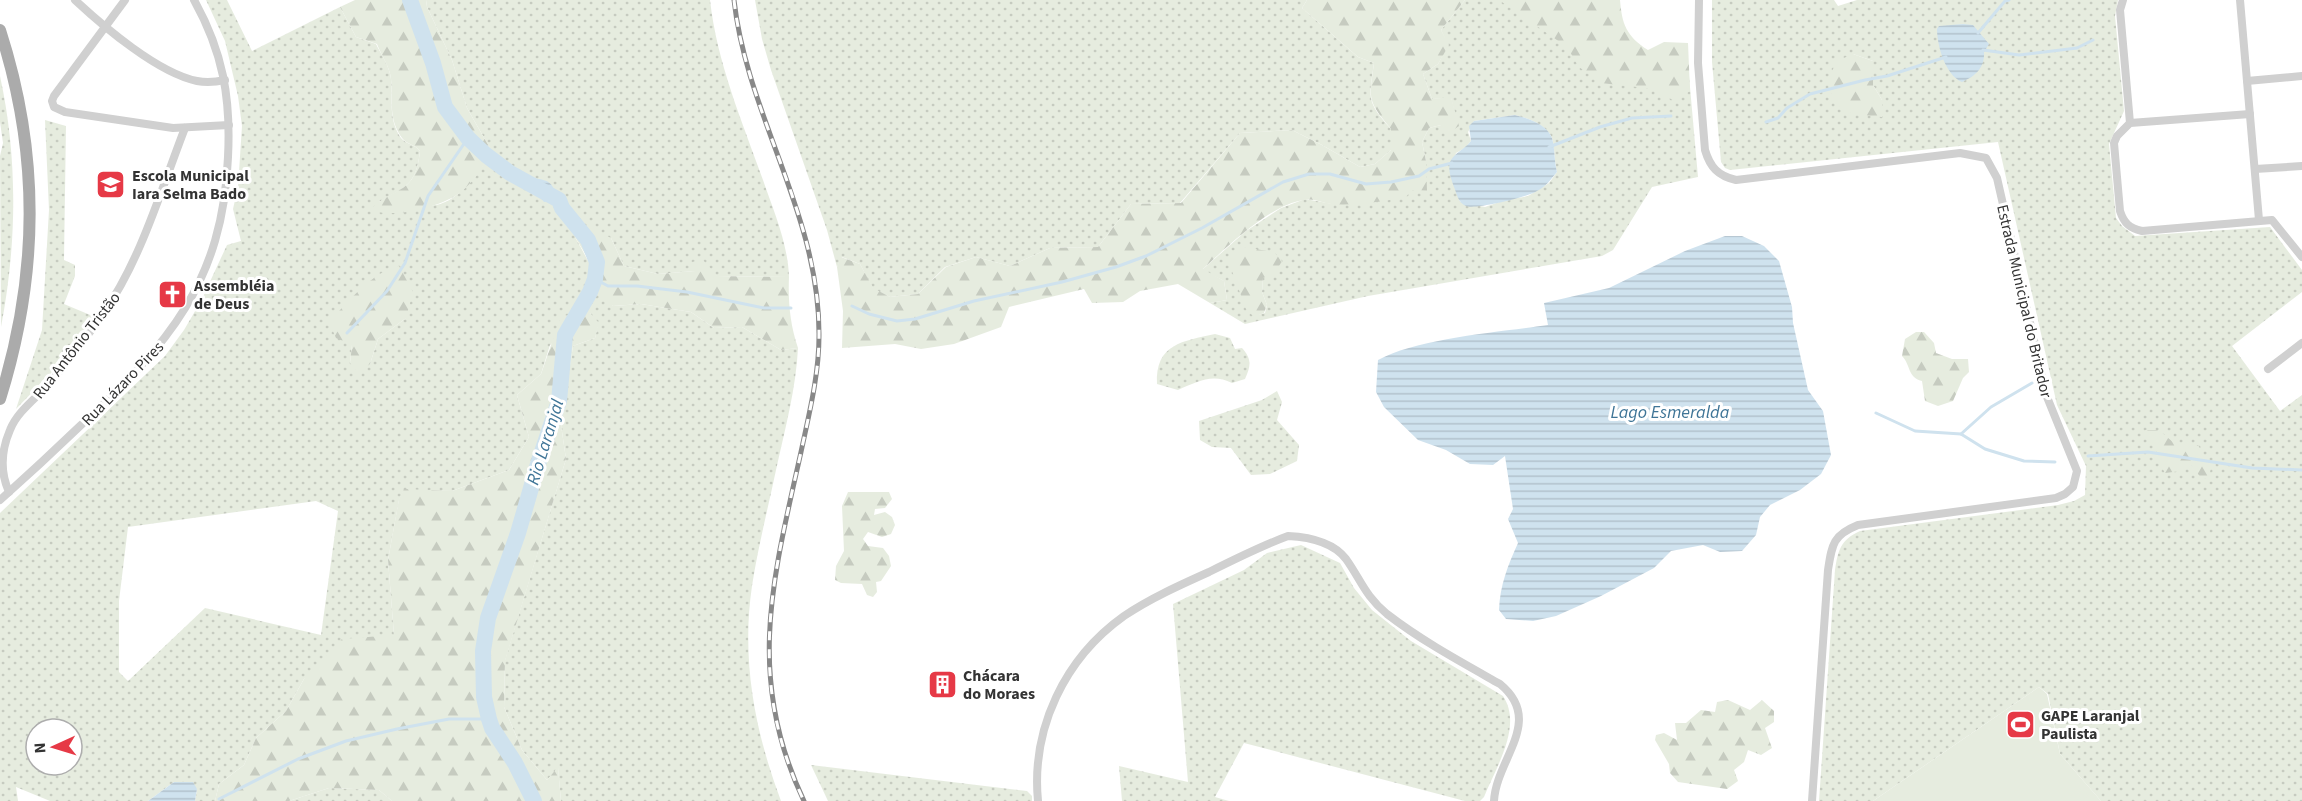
<svg xmlns="http://www.w3.org/2000/svg" width="2302" height="801" font-family="'Source Sans 3',sans-serif">
<style>
.grass{fill:url(#grass-dots);fill-rule:evenodd}
.forest{fill:url(#forest-firs)}
.pitch{fill:#e6ecdf}
.water{fill:url(#water-rules)}
.lines{fill:none;stroke-linecap:round;stroke-linejoin:round}
.stream{stroke:#cfe2ee;stroke-width:3}
.river{stroke:#cfe2ee;stroke-width:16}
.street{stroke:#d0d0d0;stroke-width:8}
.primary{stroke:#ababab;stroke-width:12}
.rail-casing{stroke:#888;stroke-width:5}
.rail{stroke:#fff;stroke-width:3;stroke-dasharray:9;stroke-linecap:butt}
.labels{text-anchor:middle;stroke-width:6;stroke-linejoin:round;paint-order:stroke}
.poi-label{font-size:16px;font-weight:bold;fill:#333;stroke:#fff;text-anchor:start}
.street-label{font-size:16px;fill:#333;stroke:#fff}
.water-label{font-size:18px;font-style:italic;fill:#3f7597;stroke:#fff}
</style>
<defs>
<pattern id="grass-dots" width="8" height="8" patternUnits="userSpaceOnUse" patternTransform="scale(1.5)"><rect width="8" height="8" fill="#e6ecdf"/><path d="M2 2h.1M6 6h.1" fill="none" stroke="#c6cbc0" stroke-width="1.8" stroke-linecap="round"/></pattern>
<pattern id="forest-firs" width="22" height="20" patternUnits="userSpaceOnUse" patternTransform="scale(1.5)"><rect width="22" height="20" fill="#e6ecdf"/><path d="M5 1l3.5 6h-7zM16 11l3.5 6h-7z" fill="#c6cbc0"/></pattern>
<pattern id="water-rules" width="6" height="5" patternUnits="userSpaceOnUse" patternTransform="scale(1.5)"><rect width="6" height="5" fill="#cfe2ee"/><path d="M0 2.5h6" fill="none" stroke="#b2c2cd"/></pattern>
</defs>
<rect width="100%" height="100%" fill="#fff"/>
<g class="grass">
<path d="M206,0H227L252,51L340,7L356,37L376,44C381,54 390,67 391,79C393,100 388,119 401,138C407,145 415,144 420,151C416,185 407,186 379,202C396,203 420,207 436,205C459,201 483,170 491,150L467,108L452,60L427,7L426,0H710C717,63 742,121 763,180C774,212 788,244 789,277L717,276L696,271L658,274L624,266L611,238L575,237L613,306L641,304L691,312L714,328L742,327L781,350L798,348C796,389 785,429 776,470C768,508 758,547 752,586C741,660 755,732 781,801H561L558,768L547,780L522,750L504,707L505,660L566,459L561,425L573,346L595,338L598,324L590,313L550,345L541,374L517,395L529,437L509,470L452,491L404,490L399,500L388,560L394,635L304,679L286,711L256,738L244,765L219,784L215,801H195L197,789L174,782L148,801H50L16,787L18,801H0V513L165,356L184,330L201,301L227,245L241,241L233,209L238,187L242,126L238,96L225,41ZM406,318L378,339L370,364L350,363L352,345ZM316,501L338,511L321,635L205,608L128,681L119,672V601L128,527ZM36,729H72V765H36Z"/>
<path d="M755,0H1307L1302,8L1358,57L1374,63C1369,99 1366,101 1391,129V150L1375,164L1360,167L1322,145L1292,130L1240,133L1180,203L1131,204L1098,247L1050,248L1010,266L976,257L945,267L918,294L890,297L873,289L860,264L842,257L837,267L827,230L771,70L762,39Z"/>
<path d="M1465,0H1516L1689,76L1698,177L1652,187L1613,250L1602,256L1368,296L1245,324L1210,303L1227,300L1224,281L1202,270L1246,231L1281,208L1305,199L1333,204L1426,161L1422,142L1429,128L1441,125L1458,126L1451,98L1432,99L1423,74L1438,64L1448,45L1441,30ZM1515,115C1527,118 1546,124 1552,138C1555,148 1554,161 1557,172L1549,183L1528,196L1502,201L1485,207L1460,202L1450,172L1456,153L1465,148L1471,141L1468,132L1474,121ZM1243,247L1263,278L1262,292L1267,305L1265,313L1254,316Z"/>
<path d="M1712,0H1834L1838,6L1857,0H2118L2115,16L2124,111L2109,144L2116,218L2122,226L2135,236L2270,227L2302,270V292L2232,346L2280,411L2302,395V801H2101L2060,754L2048,694L2039,687L1873,801H1819L1835,570C1838,551 1840,540 1860,531L2058,505L2074,501L2085,495L2086,466L2057,405L1998,142L1730,170L1725,168L1721,162L1712,62ZM1853,54L1873,61V85L1882,100V117Z"/>
<path d="M0,76C18,158 17,244 1,327L0,156L3,143L0,122Z"/>
<polygon points="45,120 66,126 64,260 75,265 75,276 64,304 95,317 51,373 16,409 42,330 49,210"/>
<path d="M1215,334L1230,338L1235,349L1242,348C1252,359 1251,366 1245,379L1232,383C1212,373 1197,382 1178,390L1157,384C1155,344 1183,341 1215,334Z"/>
<polygon points="1277,391 1282,402 1277,420 1299,445 1297,461 1270,474 1251,475 1231,448 1212,447 1200,440 1199,421 1262,400"/>
<path d="M1301,545L1340,563L1354,588L1372,610L1411,641L1503,696C1523,726 1496,767 1484,797L1480,801H1465L1244,743L1215,797L1229,801H1122L1119,766L1188,782L1173,604L1244,570L1267,553Z"/>
<polygon points="811,765 1027,791 1032,796 1032,801 828,801"/>
<polygon points="329,788 379,790 392,801 289,801"/>
</g>
<g class="forest">
<path d="M355,0H426L427,7L452,60L467,108L491,150C485,166 474,181 461,192C442,207 393,219 370,210C397,184 415,196 420,151C415,144 407,145 402,138C388,119 393,100 391,79C390,67 381,55 377,44L356,37L340,7Z"/>
<path d="M1307,0H1465L1441,30L1449,45L1438,64L1423,74L1432,99L1451,97L1459,126L1449,133L1441,125L1429,128L1422,142L1426,161L1427,191L1412,190L1405,198C1381,201 1355,206 1331,204C1323,203 1313,198 1304,200C1271,204 1227,247 1203,269L1224,281L1227,300L1210,303L1178,284L1140,291L1123,302L1092,303L1084,289L1009,307L1001,327L954,344L921,349L895,344L842,348L843,311L837,267L841,257L860,264L873,288L890,297L918,294L946,267L976,257L1010,266L1050,248L1098,247L1131,204L1181,203L1240,133L1292,130L1322,145L1360,167L1375,164L1391,150V129C1367,100 1369,100 1374,63L1358,57L1302,8Z"/>
<path d="M1499,0H1620C1622,24 1626,36 1648,50L1664,42L1688,43L1690,91L1674,101L1655,89L1601,83L1579,67L1567,47Z"/>
<path d="M1853,54L1873,61V85L1882,100V117C1850,114 1837,116 1827,81L1837,61Z"/>
<path d="M588,226L611,238L624,266L658,274L695,271L692,262L703,260L717,276L789,277C788,302 790,324 798,348L781,350L742,327L714,328L691,312L641,304L613,306L588,280L590,262L575,237Z"/>
<polygon points="1243,247 1274,252 1282,261 1275,273 1263,278 1262,292 1267,305 1264,313 1254,317 1246,309 1229,263 1234,253"/>
<path d="M399,266L413,292L406,318L378,339L370,364L358,373L350,363L352,345L336,338L329,322C346,304 374,270 399,266Z"/>
<polygon points="590,313 599,323 595,338 573,346 561,425 566,459 505,661 504,707 522,750 547,780 558,767 561,801 392,801 379,790 329,788 289,801 215,801 219,784 244,765 256,738 286,711 304,679 342,639 394,635 388,560 399,499 404,489 452,491 509,470 529,437 517,395 541,374 561,316"/>
<path d="M1916,332H1924L1934,343L1936,353L1952,359H1968L1969,372L1963,378L1953,401L1938,406L1925,401L1922,381C1907,377 1911,365 1902,356L1905,339Z"/>
<path d="M2145,430H2159L2175,444L2198,445L2211,467L2209,478L2202,479L2191,465L2181,471L2165,473C2160,465 2160,455 2155,448C2150,441 2147,440 2145,430Z"/>
<polygon points="848,492 889,492 892,499 885,508 875,509 874,515 885,512 892,517 895,525 891,534 882,537 868,532 863,539 868,546 883,548 889,556 891,566 881,581 876,582 877,592 873,597 867,595 862,584 841,583 835,580 836,566 844,551 842,506"/>
<polygon points="1728,700 1750,710 1762,700 1774,711 1774,722 1765,728 1772,748 1761,755 1748,750 1744,762 1734,770 1738,781 1727,789 1678,782 1670,773 1669,764 1655,740 1656,735 1664,733 1677,740 1675,723 1686,723 1701,710 1715,712 1717,702"/>
</g>
<polygon class="pitch" points="2039,687 2047,694 2060,754 2101,801 1873,801"/>
<g class="water">
<path d="M1963,24L1973,25L1989,44L1984,52C1985,67 1976,76 1962,82C1945,75 1937,45 1937,29L1939,26Z"/>
<path d="M1515,115C1527,118 1547,124 1552,138C1555,148 1554,161 1557,172C1551,179 1546,187 1537,191C1528,197 1475,210 1466,206C1458,203 1457,194 1454,187C1451,179 1447,168 1451,160C1456,152 1465,149 1471,141L1469,126L1474,121Z"/>
<path d="M510,173C518,173 525,177 533,178C552,181 551,182 559,200L544,202C536,189 518,185 510,173Z"/>
<path d="M1725,236H1742L1764,246L1779,261L1792,307L1793,323L1808,390L1823,411L1831,455L1821,474L1800,490L1770,505L1760,517L1756,535L1742,551L1720,552L1703,545L1671,551L1654,568L1601,596L1556,616L1533,621L1506,619L1499,610C1500,585 1508,565 1518,543L1508,519L1513,509L1505,456L1493,465L1470,464L1446,450L1418,440L1384,407L1376,392L1378,360C1418,338 1500,332 1548,325L1544,303L1609,288L1685,251Z"/>
<polygon points="174,782 193,782 197,789 195,801 148,801"/>
</g>
<g class="lines">
<g class="stream">
<polyline points="1978,33 2005,1 2009,0"/>
<polyline points="1983,50 2019,55 2077,48 2093,40"/>
<polyline points="1766,122 1778,118 1787,108 1810,94 1865,80 1887,76 1946,57"/>
<polyline points="1549,147 1600,127 1632,118 1671,116"/>
<polyline points="595,279 608,286 637,286 687,292 764,308 791,308"/>
<polyline points="852,306 869,314 897,321 915,319 974,301 1062,282 1116,267 1146,256 1202,228 1283,182 1309,174 1330,174 1366,184 1391,182 1419,176 1429,169 1452,163"/>
<polyline points="347,333 387,291 405,263 428,196 468,138"/>
<polyline points="1876,413 1915,431 1961,434 1985,449 2024,461 2055,462"/>
<polyline points="1961,434 1991,407 2032,383"/>
<polyline points="2088,456 2148,452 2252,468 2302,470"/>
<polyline points="219,799 298,759 346,741 397,729 449,719 489,719"/>
</g>
<polyline class="river" points="410,0 433,63 445,107 468,138 486,155 510,173 559,200 562,208 588,240 597,262 595,279 590,292 565,335 559,401 538,464 518,533 488,618 483,651 484,697 489,719 492,728 515,763 534,801"/>
<g class="street">
<path d="M75,0C104,27 158,73 197,81C207,83 216,82 225,80"/>
<polyline points="125,0 54,96 52,101 54,107 65,112 173,128 229,125"/>
<path d="M1699,0L1698,63L1705,150C1710,167 1718,176 1736,180L1960,153L1986,158L1997,178L2047,397L2077,471L2073,487L2065,494L2056,498L1858,525C1833,535 1832,544 1828,570L1812,801"/>
<polyline points="2123,0 2120,10 2130,123"/>
<polyline points="2240,0 2259,220"/>
<polyline points="2247,81 2302,76"/>
<path d="M2250,114L2130,123L2117,136L2114,143L2120,211C2124,223 2129,228 2142,231L2272,220L2302,257"/>
<polyline points="2255,169 2302,166"/>
<polyline points="2268,369 2302,343"/>
<path d="M9,492C0,472 1,451 10,430C17,412 35,399 48,385C68,362 87,337 104,312C140,262 162,187 185,128"/>
<path d="M0,500C27,476 54,451 80,426C168,345 223,282 228,157C231,98 223,52 194,0"/>
<path d="M1038,801C1031,728 1065,658 1124,616C1151,598 1180,585 1209,572C1235,559 1261,546 1288,536C1308,537 1333,542 1346,559C1361,580 1365,596 1387,614C1422,641 1461,662 1500,684C1545,721 1496,759 1494,801"/>
</g>
<path class="primary" d="M0,30C40,154 39,274 0,399"/>
<defs>
<path id="rail" d="M734,0C747,117 820,214 819,336C819,375 809,414 801,452C773,578 745,677 804,801"/>
</defs>
<use href="#rail" class="rail-casing"/>
<use href="#rail" class="rail"/>
</g>
<defs>
<symbol id="school-square" viewBox="-11 -11 22 22"><rect x="-9" y="-9" width="18" height="18" rx="4" fill="#e63946" stroke="#fff"/><path d="M0-5L7-2L0 1L-7-2ZM-4 1L0 2.5L4 1V4Q0 6-4 4Z" fill="#fff"/></symbol>
<symbol id="church-square" viewBox="-11 -11 22 22"><rect x="-9" y="-9" width="18" height="18" rx="4" fill="#e63946" stroke="#fff"/><path d="M-1.2-6h2.4v3.5h3.3v2.4h-3.3V6h-2.4V-.1h-3.3v-2.4h3.3Z" fill="#fff"/></symbol>
<symbol id="building-square" viewBox="-11 -11 22 22"><rect x="-9" y="-9" width="18" height="18" rx="4" fill="#e63946" stroke="#fff"/><path d="M-4-6H4V6H1V3H-1V6H-4ZM-2.5-4.3h1.7v1.8h-1.7ZM.8-4.3h1.7v1.8H.8ZM-2.5-1h1.7V.8h-1.7ZM.8-1h1.7V.8H.8Z" fill="#fff"/></symbol>
<symbol id="stadium-square" viewBox="-11 -11 22 22"><rect x="-9" y="-9" width="18" height="18" rx="4" fill="#e63946" stroke="#fff"/><path d="M0-5a6.5 5 0 1 0 0 10a6.5 5 0 1 0 0-10ZM-3.5-1.8h7v3.6h-7Z" fill="#fff"/></symbol>
</defs>
<g fill-rule="evenodd">
<use href="#school-square" x="94" y="168" width="33" height="33"/>
<use href="#church-square" x="156" y="278" width="33" height="33"/>
<use href="#building-square" x="926" y="668" width="33" height="33"/>
<use href="#stadium-square" x="2004" y="708" width="33" height="33"/>
</g>
<g class="labels">
<g class="poi-label">
<text x="132" y="181">Escola Municipal<tspan x="132" dy="18">Iara Selma Bado</tspan></text>
<text x="194" y="291">Assembléia<tspan x="194" dy="18">de Deus</tspan></text>
<text x="963" y="681">Chácara<tspan x="963" dy="18">do Moraes</tspan></text>
<text x="2041" y="721">GAPE Laranjal<tspan x="2041" dy="18">Paulista</tspan></text>
</g>
<g class="street-label">
<text transform="translate(2025 301) rotate(77)" y="6">Estrada Municipal do Britador</text>
<text transform="translate(76 345) rotate(-52)" y="6">Rua Antônio Tristão</text>
<text transform="translate(122 383) rotate(-46)" y="6">Rua Lázaro Pires</text>
</g>
<g class="water-label">
<text x="1670" y="418">Lago Esmeralda</text>
<text transform="translate(545 442) rotate(-73)" y="6">Rio Laranjal</text>
</g>
</g>
<g transform="translate(54 747) rotate(266)"><circle r="28" fill="#ffffff" stroke="#adadad" stroke-width="1.5"/>
<path d="M0-4.5L10 22L0 15L-10 22Z" fill="#e63946"/>
<text y="-9" font-size="16" font-weight="bold" text-anchor="middle" fill="#333333">N</text>
</g>
</svg>
